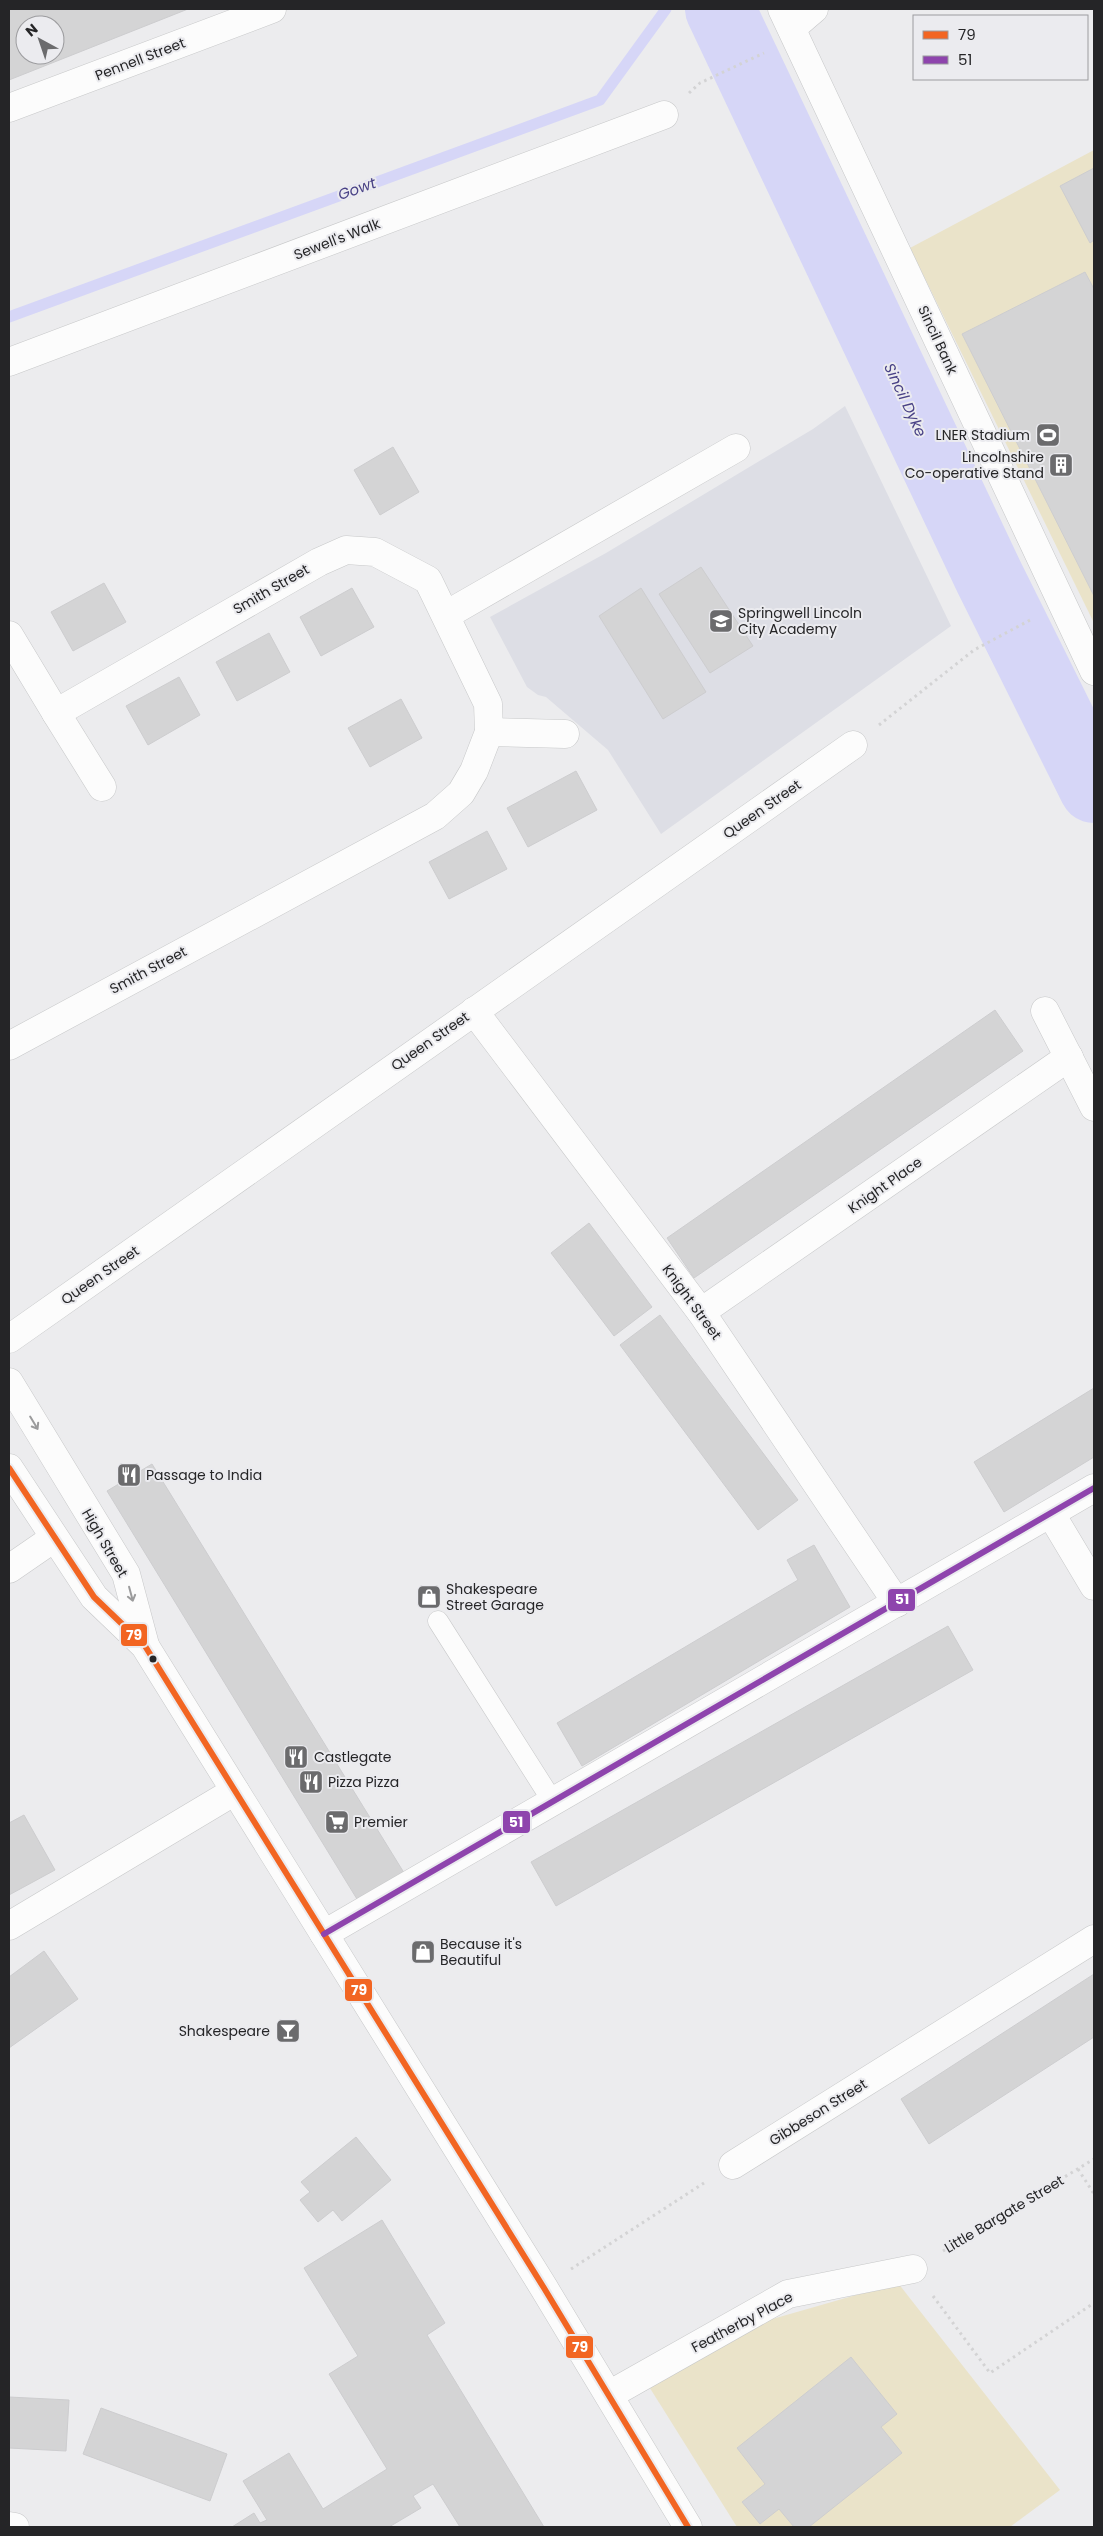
<svg xmlns="http://www.w3.org/2000/svg" width="1103" height="2536" font-family="Poppins,sans-serif">
<style>
.built{fill:#dddee5}
.green{fill:#eae3c9}
.lines{fill:none;stroke-linecap:round;stroke-linejoin:round}
.stream{stroke:#d6d6f7;stroke-width:11}
.river{stroke:#d6d6f7;stroke-width:70}
.building{fill:#d4d4d5;stroke:#cdcdcf;fill-rule:evenodd}
.service-casing{stroke:#c7c8c9;stroke-width:21}
.minor-casing{stroke:#c7c8c9;stroke-width:29}
.tertiary-casing{stroke:#c7c8c9;stroke-width:29}
.path{stroke:#d3d3d4;stroke-width:3;stroke-dasharray:2.5 4;stroke-linecap:butt}
.service{stroke:#fcfcfc;stroke-width:20}
.minor{stroke:#fcfcfc;stroke-width:28}
.tertiary{stroke:#fcfcfc;stroke-width:28}
.bus-1-casing{stroke:#ebebef;stroke-width:10}
.bus-2-casing{stroke:#ebebef;stroke-width:10}
.bus-1{stroke:#f26522;stroke-width:6}
.bus-2{stroke:#8e44ad;stroke-width:6}
.oneway{stroke:#9b9b9c}
.bus-dot{fill:#252527;stroke:#ebebef;stroke-width:2}
.labels{text-anchor:middle;stroke-width:4;stroke-linejoin:round;paint-order:stroke}
.street-label{font-size:14px;fill:#252527;stroke:#ebebef}
.poi-label{font-size:14px;fill:#252527;stroke:#ebebef;text-anchor:start}
.water-label{font-size:15px;font-style:italic;fill:#494286;stroke:#ebebef}
.line-badge{stroke:#ebebef;stroke-width:2}
.badge-label{font-size:14px;text-anchor:middle;font-weight:bold;fill:#fff}
</style>
<rect width="100%" height="100%" fill="#ececee"/>
<polygon class="built" points="845,406 951,626 661,834 608,750 546,697 538,695 527,687 490,617 606,553 813,429"/>
<g class="green">
<polygon points="1094,150 1094,623 910,248"/>
<polygon points="898,2283 1060,2490 1010,2527 737,2527 648,2385 748,2326"/>
</g>
<g class="lines">
<polyline class="stream" points="9,317 600,100 666,9"/>
<polyline class="river" points="720,9 989,577 1094,788"/>
</g>
<g class="building">
<path d="M9,9H188L9,80ZM25,25H55V55H25Z"/>
<polygon points="1094,168 1094,240 1090,243 1060,186"/>
<polygon points="1085,272 1094,289 1094,596 962,334"/>
<polygon points="393,447 419,492 380,515 354,470"/>
<polygon points="701,567 753,646 710,673 659,594"/>
<polygon points="104,583 126,622 73,651 51,612"/>
<polygon points="352,588 374,627 321,656 300,617"/>
<polygon points="641,588 706,692 663,719 599,616"/>
<polygon points="269,633 290,672 237,701 216,662"/>
<polygon points="179,677 200,715 148,745 126,706"/>
<polygon points="401,699 422,738 370,767 348,728"/>
<polygon points="576,771 597,810 528,847 507,808"/>
<polygon points="487,831 507,869 449,899 429,862"/>
<polygon points="995,1010 1023,1051 694,1278 667,1238"/>
<polygon points="589,1223 652,1307 614,1336 551,1253"/>
<polygon points="660,1315 798,1500 758,1530 620,1345"/>
<polygon points="1094,1388 1094,1457 1004,1512 974,1462"/>
<polygon points="152,1464 406,1876 360,1904 107,1491"/>
<polygon points="814,1545 850,1607 582,1766 557,1723 798,1580 787,1560"/>
<polygon points="948,1626 973,1670 556,1906 531,1862"/>
<polygon points="24,1815 55,1870 9,1895 9,1823"/>
<polygon points="44,1951 78,1999 9,2048 9,1977"/>
<polygon points="1094,1974 1094,2037 929,2144 901,2099"/>
<polygon points="356,2137 391,2180 342,2221 333,2210 318,2222 300,2200 310,2192 301,2182"/>
<polygon points="382,2220 445,2323 427,2335 544,2527 460,2527 433,2484 413,2496 421,2508 389,2527 232,2527 254,2513 260,2523 267,2520 243,2481 289,2453 323,2509 387,2469 329,2374 358,2356 304,2268"/>
<polygon points="851,2357 897,2414 881,2427 902,2453 809,2527 794,2527 779,2509 760,2524 742,2502 765,2484 737,2448"/>
<polygon points="9,2397 69,2400 66,2451 9,2448"/>
<polygon points="101,2408 227,2454 210,2501 83,2454"/>
</g>
<g class="lines">
<defs>
<polyline id="service" points="438,1621 553,1802"/>
<g id="minor">
<polyline points="782,9 1094,671"/>
<polyline points="792,28 814,9"/>
<polyline points="9,108 272,9"/>
<polyline points="9,362 664,115"/>
<polyline points="446,615 736,448"/>
<polyline points="56,713 102,787"/>
<polyline points="489,732 565,734"/>
<polyline points="474,1011 701,1312 897,1603"/>
<polyline points="1045,1011 1094,1107"/>
<polyline points="9,1046 435,816 461,793 474,771 489,732 488,704 428,580 375,552 346,550 319,562 56,713 9,635"/>
<polyline points="701,1312 1069,1057"/>
<polyline points="9,1339 853,745"/>
<polyline points="1051,1514 1094,1586"/>
<polyline points="9,1569 54,1538"/>
<polyline points="9,1926 235,1791"/>
<polyline points="324,1934 1094,1488"/>
<polyline points="733,2165 1094,1939"/>
<polyline points="609,2395 788,2294 913,2269"/>
<polyline points="9,2526 15,2527"/>
</g>
<g id="tertiary">
<polyline points="9,1382 126,1574 145,1645"/>
<polyline points="9,1468 94,1597 145,1646 544,2288 688,2527"/>
</g>
</defs>
<use href="#service" class="service-casing"/>
<use href="#minor" class="minor-casing"/>
<use href="#tertiary" class="tertiary-casing"/>
<g class="path">
<polyline points="689,93 700,83 764,53"/>
<polyline points="879,725 974,650 1032,619"/>
<polyline points="1078,2169 1094,2194"/>
<polyline points="943,2251 1094,2159"/>
<polyline points="571,2269 704,2183"/>
<polyline points="933,2296 990,2373 1094,2303"/>
</g>
<use href="#service" class="service"/>
<use href="#minor" class="minor"/>
<use href="#tertiary" class="tertiary"/>
<defs>
<polyline id="bus-1" points="9,1468 94,1597 145,1646 544,2288 688,2527"/>
<polyline id="bus-2" points="324,1934 1094,1488"/>
</defs>
<use href="#bus-1" class="bus-1-casing"/>
<use href="#bus-2" class="bus-2-casing"/>
<use href="#bus-1" class="bus-1"/>
<use href="#bus-2" class="bus-2"/>
</g>
<defs><path id="oneway-shaft" d="M-6 0H5M1.5-3L5.5 0L1.5 3" fill="none" stroke-width="1.6" stroke-linecap="round" stroke-linejoin="round" transform="scale(1.25)"/></defs>
<g class="oneway">
<use href="#oneway-shaft" transform="translate(34 1423) rotate(59)"/>
<use href="#oneway-shaft" transform="translate(131 1594) rotate(75)"/>
</g>
<defs>
<symbol id="stadium-square" viewBox="-11 -11 22 22"><rect x="-9" y="-9" width="18" height="18" rx="4" fill="#6b6b6d" stroke="#ebebef"/><path d="M0-5a6.5 5 0 1 0 0 10a6.5 5 0 1 0 0-10ZM-3.5-1.8h7v3.6h-7Z" fill="#fff"/></symbol>
<symbol id="building-square" viewBox="-11 -11 22 22"><rect x="-9" y="-9" width="18" height="18" rx="4" fill="#6b6b6d" stroke="#ebebef"/><path d="M-4-6H4V6H1V3H-1V6H-4ZM-2.5-4.3h1.7v1.8h-1.7ZM.8-4.3h1.7v1.8H.8ZM-2.5-1h1.7V.8h-1.7ZM.8-1h1.7V.8H.8Z" fill="#fff"/></symbol>
<symbol id="school-square" viewBox="-11 -11 22 22"><rect x="-9" y="-9" width="18" height="18" rx="4" fill="#6b6b6d" stroke="#ebebef"/><path d="M0-5L7-2L0 1L-7-2ZM-4 1L0 2.5L4 1V4Q0 6-4 4Z" fill="#fff"/></symbol>
<symbol id="restaurant-square" viewBox="-11 -11 22 22"><rect x="-9" y="-9" width="18" height="18" rx="4" fill="#6b6b6d" stroke="#ebebef"/><path d="M-5-6h1v4h1v-4h1v4h1v-4h1v5L-1.5 .5V6h-2V.5L-5-1ZM5-6V6H3V1.5H1.5Q1.5-4 5-6Z" fill="#fff"/></symbol>
<symbol id="shop-square" viewBox="-11 -11 22 22"><rect x="-9" y="-9" width="18" height="18" rx="4" fill="#6b6b6d" stroke="#ebebef"/><path d="M-5-2.5h2.3a2.7 3.5 0 0 1 5.4 0H5L5.5 6h-11ZM-1.5-2.5h3a1.5 2.3 0 0 0-3 0Z" fill="#fff"/></symbol>
<symbol id="supermarket-square" viewBox="-11 -11 22 22"><rect x="-9" y="-9" width="18" height="18" rx="4" fill="#6b6b6d" stroke="#ebebef"/><path d="M-6-5.5h2.5l.6 2H6L4.5 2H-2.5L-4.4-4H-6ZM-1.5 3.2a1.3 1.3 0 1 0 .1 0ZM3 3.2a1.3 1.3 0 1 0 .1 0Z" fill="#fff"/></symbol>
<symbol id="bar-square" viewBox="-11 -11 22 22"><rect x="-9" y="-9" width="18" height="18" rx="4" fill="#6b6b6d" stroke="#ebebef"/><path d="M-6-5H6L.8 .8V4.5H3.5V6h-7V4.5H-.8V.8Z" fill="#fff"/></symbol>
</defs>
<g fill-rule="evenodd">
<use href="#stadium-square" x="1034" y="421" width="28" height="28"/>
<use href="#building-square" x="1047" y="451" width="28" height="28"/>
<use href="#school-square" x="707" y="607" width="28" height="28"/>
<use href="#restaurant-square" x="115" y="1461" width="28" height="28"/>
<use href="#shop-square" x="415" y="1583" width="28" height="28"/>
<use href="#restaurant-square" x="282" y="1743" width="28" height="28"/>
<use href="#restaurant-square" x="297" y="1768" width="28" height="28"/>
<use href="#supermarket-square" x="323" y="1808" width="28" height="28"/>
<use href="#shop-square" x="409" y="1938" width="28" height="28"/>
<use href="#bar-square" x="274" y="2017" width="28" height="28"/>
</g>
<circle class="bus-dot" cx="153" cy="1659" r="4.5"/>
<g class="labels">
<g class="street-label">
<text transform="translate(140 59) rotate(-21)" y="5">Pennell Street</text>
<text transform="translate(337 239) rotate(-21)" y="5">Sewell's Walk</text>
<text transform="translate(938 340) rotate(65)" y="5">Sincil Bank</text>
<text transform="translate(271 589) rotate(-30)" y="5">Smith Street</text>
<text transform="translate(762 809) rotate(-35)" y="5">Queen Street</text>
<text transform="translate(148 970) rotate(-28)" y="5">Smith Street</text>
<text transform="translate(430 1041) rotate(-35)" y="5">Queen Street</text>
<text transform="translate(885 1185) rotate(-35)" y="5">Knight Place</text>
<text transform="translate(100 1275) rotate(-35)" y="5">Queen Street</text>
<text transform="translate(692 1302) rotate(54)" y="5">Knight Street</text>
<text transform="translate(105 1543) rotate(60)" y="5">High Street</text>
<text transform="translate(818 2112) rotate(-32)" y="5">Gibbeson Street</text>
<text transform="translate(1004 2214) rotate(-31)" y="5">Little Bargate Street</text>
<text transform="translate(742 2322) rotate(-28)" y="5">Featherby Place</text>
</g>
<g class="poi-label">
<text x="1030" y="440" text-anchor="end">LNER Stadium</text>
<text x="1044" y="462" text-anchor="end">Lincolnshire<tspan x="1044" dy="16">Co-operative Stand</tspan></text>
<text x="738" y="618">Springwell Lincoln<tspan x="738" dy="16">City Academy</tspan></text>
<text x="146" y="1480">Passage to India</text>
<text x="446" y="1594">Shakespeare<tspan x="446" dy="16">Street Garage</tspan></text>
<text x="314" y="1762">Castlegate</text>
<text x="328" y="1787">Pizza Pizza</text>
<text x="354" y="1827">Premier</text>
<text x="440" y="1949">Because it's<tspan x="440" dy="16">Beautiful</tspan></text>
<text x="270" y="2036" text-anchor="end">Shakespeare</text>
</g>
<g class="water-label">
<text transform="translate(357 189) rotate(-20)" y="5">Gowt</text>
<text transform="translate(905 400) rotate(65)" y="5">Sincil Dyke</text>
</g>
</g>
<g class="line-badge">
<rect x="887" y="1588" width="29" height="24" rx="5" fill="#8e44ad"/>
<rect x="120" y="1623" width="28" height="24" rx="5" fill="#f26522"/>
<rect x="502" y="1810" width="29" height="24" rx="5" fill="#8e44ad"/>
<rect x="344" y="1978" width="29" height="24" rx="5" fill="#f26522"/>
<rect x="565" y="2335" width="29" height="24" rx="5" fill="#f26522"/>
</g>
<g class="badge-label">
<text x="902" y="1604">51</text>
<text x="134" y="1640">79</text>
<text x="516" y="1827">51</text>
<text x="359" y="1995">79</text>
<text x="580" y="2352">79</text>
</g>
<rect width="1103" height="2536" fill="none" stroke="#252527" stroke-width="20"/>
<rect x="913" y="15" width="175" height="65" fill="#ebebef" stroke="#9c9c9f"/>
<rect x="923" y="31" width="25" height="8" fill="#f26522" stroke="#9c9c9f"/>
<text x="958" y="40" font-size="15" fill="#252527">79</text>
<rect x="923" y="56" width="25" height="8" fill="#8e44ad" stroke="#9c9c9f"/>
<text x="958" y="65" font-size="15" fill="#252527">51</text>
<g transform="translate(40 40) rotate(320)"><circle r="24" fill="#ebebef" stroke="#9c9c9f"/>
<path d="M0-4L9 19L0 12L-9 19Z" fill="#6b6b6d"/>
<text y="-8" font-size="14" font-weight="bold" text-anchor="middle" fill="#252527">N</text>
</g>
</svg>
